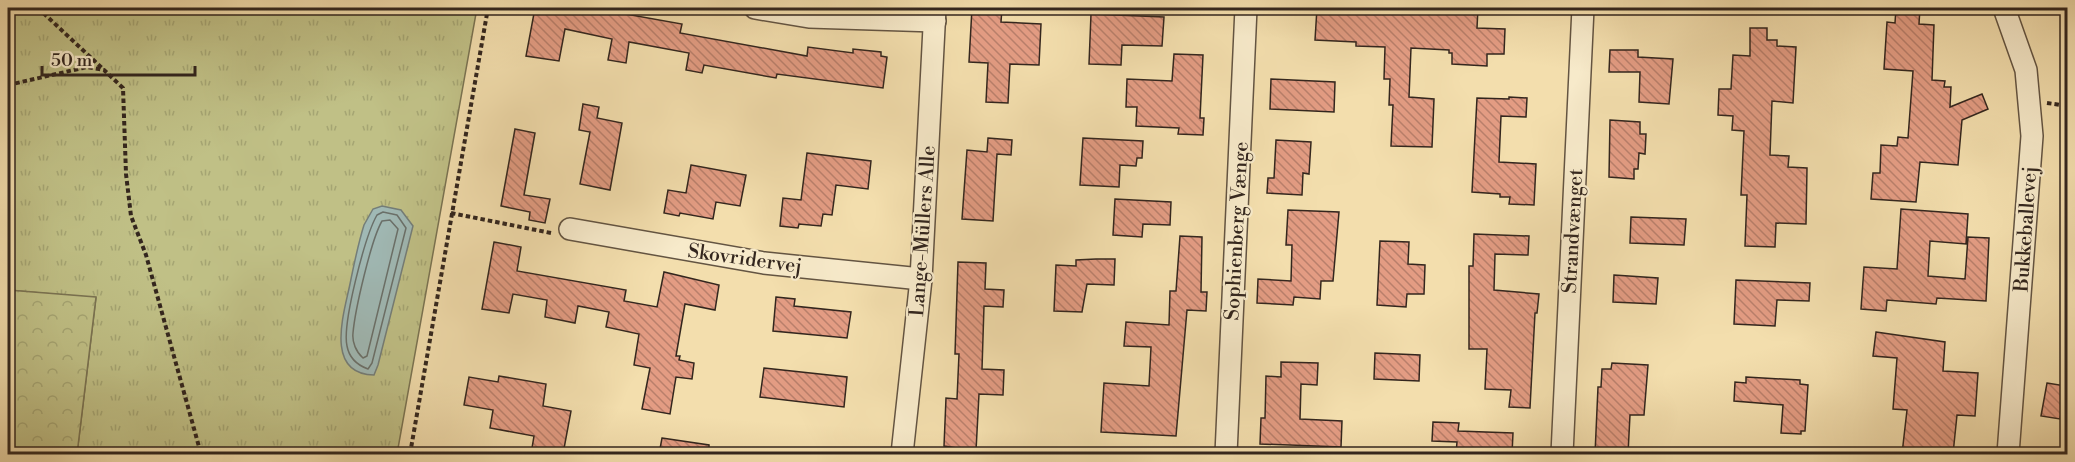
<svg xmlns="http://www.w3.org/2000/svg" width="2075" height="462" font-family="'Libre Bodoni',serif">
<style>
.grass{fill:url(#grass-tufts);stroke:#7a7352;stroke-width:1.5}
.forest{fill:url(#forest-crowns);stroke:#7a7352;stroke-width:1.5}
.water{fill:#a0b9b5;stroke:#747e79;stroke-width:1.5}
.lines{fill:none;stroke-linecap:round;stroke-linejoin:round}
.shore{stroke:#6a706a;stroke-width:1.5}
.building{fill:url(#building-back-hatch);stroke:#33261e;stroke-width:1.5}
.street-casing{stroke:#635442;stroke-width:24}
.path{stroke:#33261e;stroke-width:4;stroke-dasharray:4.5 3;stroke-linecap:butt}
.street{stroke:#f7eaca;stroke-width:21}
.labels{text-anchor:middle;stroke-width:4.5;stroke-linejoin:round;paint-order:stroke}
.street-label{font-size:20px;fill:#33261e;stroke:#f7eaca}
</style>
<defs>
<pattern id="grass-tufts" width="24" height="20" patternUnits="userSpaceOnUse" patternTransform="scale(1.5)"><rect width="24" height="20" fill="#c0c086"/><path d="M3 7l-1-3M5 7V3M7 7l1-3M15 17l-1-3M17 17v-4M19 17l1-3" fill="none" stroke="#a5a573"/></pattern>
<pattern id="forest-crowns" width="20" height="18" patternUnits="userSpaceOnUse" patternTransform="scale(1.5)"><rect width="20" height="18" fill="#c0c086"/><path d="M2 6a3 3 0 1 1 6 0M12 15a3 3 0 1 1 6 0" fill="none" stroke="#a5a573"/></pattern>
<pattern id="building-back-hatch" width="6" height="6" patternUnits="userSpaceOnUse" patternTransform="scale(1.5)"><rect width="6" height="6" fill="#e39c83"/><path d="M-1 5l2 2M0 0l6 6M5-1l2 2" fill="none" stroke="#b97f6b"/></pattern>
</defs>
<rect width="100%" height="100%" fill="#f3dead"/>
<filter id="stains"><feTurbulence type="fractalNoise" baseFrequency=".00333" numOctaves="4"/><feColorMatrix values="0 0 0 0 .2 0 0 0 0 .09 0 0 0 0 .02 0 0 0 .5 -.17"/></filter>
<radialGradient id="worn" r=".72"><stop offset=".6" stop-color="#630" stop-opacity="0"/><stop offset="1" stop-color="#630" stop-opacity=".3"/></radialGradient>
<polygon class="grass" points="8,8 477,8 397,454 77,454 96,298 8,290"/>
<polygon class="forest" points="8,290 96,297 77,454 8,454"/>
<path class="water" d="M382,206L401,210L413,226L378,365L374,375C324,374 344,313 350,284C354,264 358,244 364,225L373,209Z"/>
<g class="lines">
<g class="shore">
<path d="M383,212L397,215L406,228L372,363L368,369C357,365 349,357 347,346C342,324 365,236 377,215Z"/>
<path d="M390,220L398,229L367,356L363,358C356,352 352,342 353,333C355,310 371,240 382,221Z"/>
</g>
</g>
<g class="building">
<polygon points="535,8 592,8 682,24 680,33 807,56 808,47 853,53 853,49 881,52 881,56 887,57 883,88 777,74 776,78 704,65 702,73 686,70 689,53 629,42 626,63 608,60 612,39 565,29 559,61 526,56"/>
<polygon points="972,8 1002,8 1001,22 1041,24 1039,65 1010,64 1008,103 986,102 988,63 969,62"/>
<polygon points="1317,8 1478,8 1477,28 1505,29 1504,54 1487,54 1487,66 1452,64 1452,53 1449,53 1449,50 1411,48 1409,97 1434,99 1432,147 1391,146 1393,105 1389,105 1390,79 1384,79 1385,47 1356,46 1356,42 1315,40"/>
<polygon points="1896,8 1920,8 1919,24 1934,25 1932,80 1945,81 1944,87 1951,87 1950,107 1982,94 1988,109 1962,120 1958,165 1920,162 1916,202 1871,199 1873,173 1880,173 1881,145 1897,146 1898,137 1908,138 1913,71 1884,69 1887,22 1895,23"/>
<polygon points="1091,14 1164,17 1162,46 1122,45 1121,65 1089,64"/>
<polygon points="1750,28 1767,28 1767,40 1777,40 1777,46 1796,47 1793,103 1772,101 1770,155 1789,156 1788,167 1807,168 1806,224 1776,223 1775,247 1745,246 1747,195 1741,195 1744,131 1732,130 1733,116 1718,115 1719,89 1731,89 1733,55 1750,56"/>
<polygon points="1610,50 1638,50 1638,57 1673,59 1669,104 1639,102 1640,72 1609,72"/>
<polygon points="1174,54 1203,55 1200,118 1204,118 1203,135 1178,134 1179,128 1136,126 1137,107 1126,107 1127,79 1172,81"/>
<polygon points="1271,79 1335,82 1334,112 1270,109"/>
<polygon points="1509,97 1527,98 1526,117 1501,116 1499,162 1536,164 1534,205 1509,204 1510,197 1500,197 1500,194 1472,192 1477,98 1509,99"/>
<polygon points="583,104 599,107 597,118 622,123 610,190 580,184 590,132 579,130"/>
<polygon points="1610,120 1640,122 1640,134 1646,134 1645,154 1639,153 1638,169 1634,169 1634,179 1609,177"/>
<polygon points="515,129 535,133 524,195 550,199 545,223 529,220 530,212 501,206"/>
<polygon points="988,138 1012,140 1011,155 997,154 993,221 962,219 967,150 987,152"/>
<polygon points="1083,138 1143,141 1142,158 1137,158 1136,166 1120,165 1119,187 1080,185"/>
<polygon points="1276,140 1311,142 1309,174 1303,173 1302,195 1267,193 1268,178 1274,178"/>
<polygon points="807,153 871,161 868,189 836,185 832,215 823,214 821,226 799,224 798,228 780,226 783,198 801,200"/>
<polygon points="691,165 746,175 740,206 716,202 713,219 680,213 679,216 664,213 668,190 686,193"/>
<polygon points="1115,199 1171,202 1170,225 1143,224 1142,237 1113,235"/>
<polygon points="1901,209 1968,214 1966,244 1930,241 1928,276 1965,279 1968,237 1989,238 1986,301 1937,298 1936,304 1887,300 1886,311 1861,309 1864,267 1897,269"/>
<polygon points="1288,210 1339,212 1333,281 1321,281 1320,299 1294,297 1293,305 1257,303 1258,279 1291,281 1292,245 1286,245"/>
<polygon points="1631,217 1686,219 1684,245 1630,243"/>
<polygon points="1474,234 1529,236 1528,255 1495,254 1494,290 1539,294 1537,313 1535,313 1530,408 1509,407 1511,390 1485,389 1487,349 1469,349 1469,266 1473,266"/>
<polygon points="1180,236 1202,237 1201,292 1207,292 1206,311 1187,310 1176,436 1101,432 1104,383 1149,386 1151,347 1124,346 1126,322 1169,325 1170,291 1176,291"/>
<polygon points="1380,241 1409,242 1408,264 1425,265 1424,294 1407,294 1406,307 1377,305"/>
<polygon points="494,242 521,247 517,271 626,290 624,301 657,307 664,272 719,285 715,310 685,304 676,356 680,356 679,360 694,363 692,379 676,377 670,414 642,409 650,368 634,365 639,334 606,327 609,312 578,306 575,323 545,317 547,300 513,294 509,313 482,309"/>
<polygon points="1096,259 1115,259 1114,285 1087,284 1082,312 1054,311 1056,265 1076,266 1076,260"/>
<polygon points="958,262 986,263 985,289 1004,290 1003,307 984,306 982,369 1004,370 1003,395 979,394 976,451 944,446 946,398 957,399 959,354 955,354"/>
<polygon points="1614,275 1658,278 1656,304 1613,302"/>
<polygon points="1736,280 1810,283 1809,301 1777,300 1775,326 1734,324"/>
<polygon points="776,297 795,299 794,306 851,312 847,338 773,331"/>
<polygon points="1876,332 1945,342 1943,371 1978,373 1975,416 1957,415 1953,454 1902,454 1907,410 1893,409 1897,358 1873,356"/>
<polygon points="1375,353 1420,355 1419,381 1374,379"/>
<polygon points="1281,362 1318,363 1317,385 1301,384 1300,419 1342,421 1341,447 1260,444 1261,418 1265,418 1266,376 1281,377"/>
<polygon points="1612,363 1648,365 1644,415 1630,415 1628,454 1595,454 1598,387 1601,387 1602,369 1611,369"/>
<polygon points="764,368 847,377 844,407 760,397"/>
<polygon points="499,376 546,384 543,406 571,411 563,454 531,454 534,436 490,428 493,410 464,405 469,377 498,382"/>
<polygon points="1746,377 1800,380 1800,384 1808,385 1805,431 1801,431 1801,434 1781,433 1783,405 1734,401 1735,382 1746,383"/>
<polygon points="2047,383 2066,386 2060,419 2041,416"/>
<polygon points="1433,422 1459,423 1458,431 1513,433 1512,454 1456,454 1457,442 1432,441"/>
<polygon points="662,438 709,445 709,454 659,454"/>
</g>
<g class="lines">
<defs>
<g id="street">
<polyline points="755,8 809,17 935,21"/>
<polyline points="2004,8 2026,70 2032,136 2008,454"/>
<polyline points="570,229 764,263 921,279"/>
<polyline points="902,454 921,279 935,8"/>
<polyline points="1226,454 1246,8"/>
<polyline points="1562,454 1583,8"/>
</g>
</defs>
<use href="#street" class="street-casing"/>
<g class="path">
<polyline points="38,8 103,69"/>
<polyline points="8,85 87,67 104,70 123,88 126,174 131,216 146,255 201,454"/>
<polyline points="2047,103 2068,106"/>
<polyline points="451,213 551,233"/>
<polyline points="410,454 488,8"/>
</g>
<use href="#street" class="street"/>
</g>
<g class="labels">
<g class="street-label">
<text transform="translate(2025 229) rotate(-86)" y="7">Bukkeballevej</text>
<text transform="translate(922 231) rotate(-86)" y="7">Lange-Müllers Alle</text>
<text transform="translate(1236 231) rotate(-87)" y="7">Sophienberg Vænge</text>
<text transform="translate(1572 231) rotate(-87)" y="7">Strandvænget</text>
<text transform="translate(745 258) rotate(8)" y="7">Skovridervej</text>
</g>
</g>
<rect width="2075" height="462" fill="none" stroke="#f3dead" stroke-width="30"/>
<rect x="9" y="9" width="2057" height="444" fill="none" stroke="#33261e" stroke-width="3"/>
<rect x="15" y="15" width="2045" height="432" fill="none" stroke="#33261e" stroke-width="1.5"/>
<path d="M42 66v9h153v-9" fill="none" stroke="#33261e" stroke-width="3"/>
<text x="51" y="66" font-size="18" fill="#33261e" stroke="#f7eaca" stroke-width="4.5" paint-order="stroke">50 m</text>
<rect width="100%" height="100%" filter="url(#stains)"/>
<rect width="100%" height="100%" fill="url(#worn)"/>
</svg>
